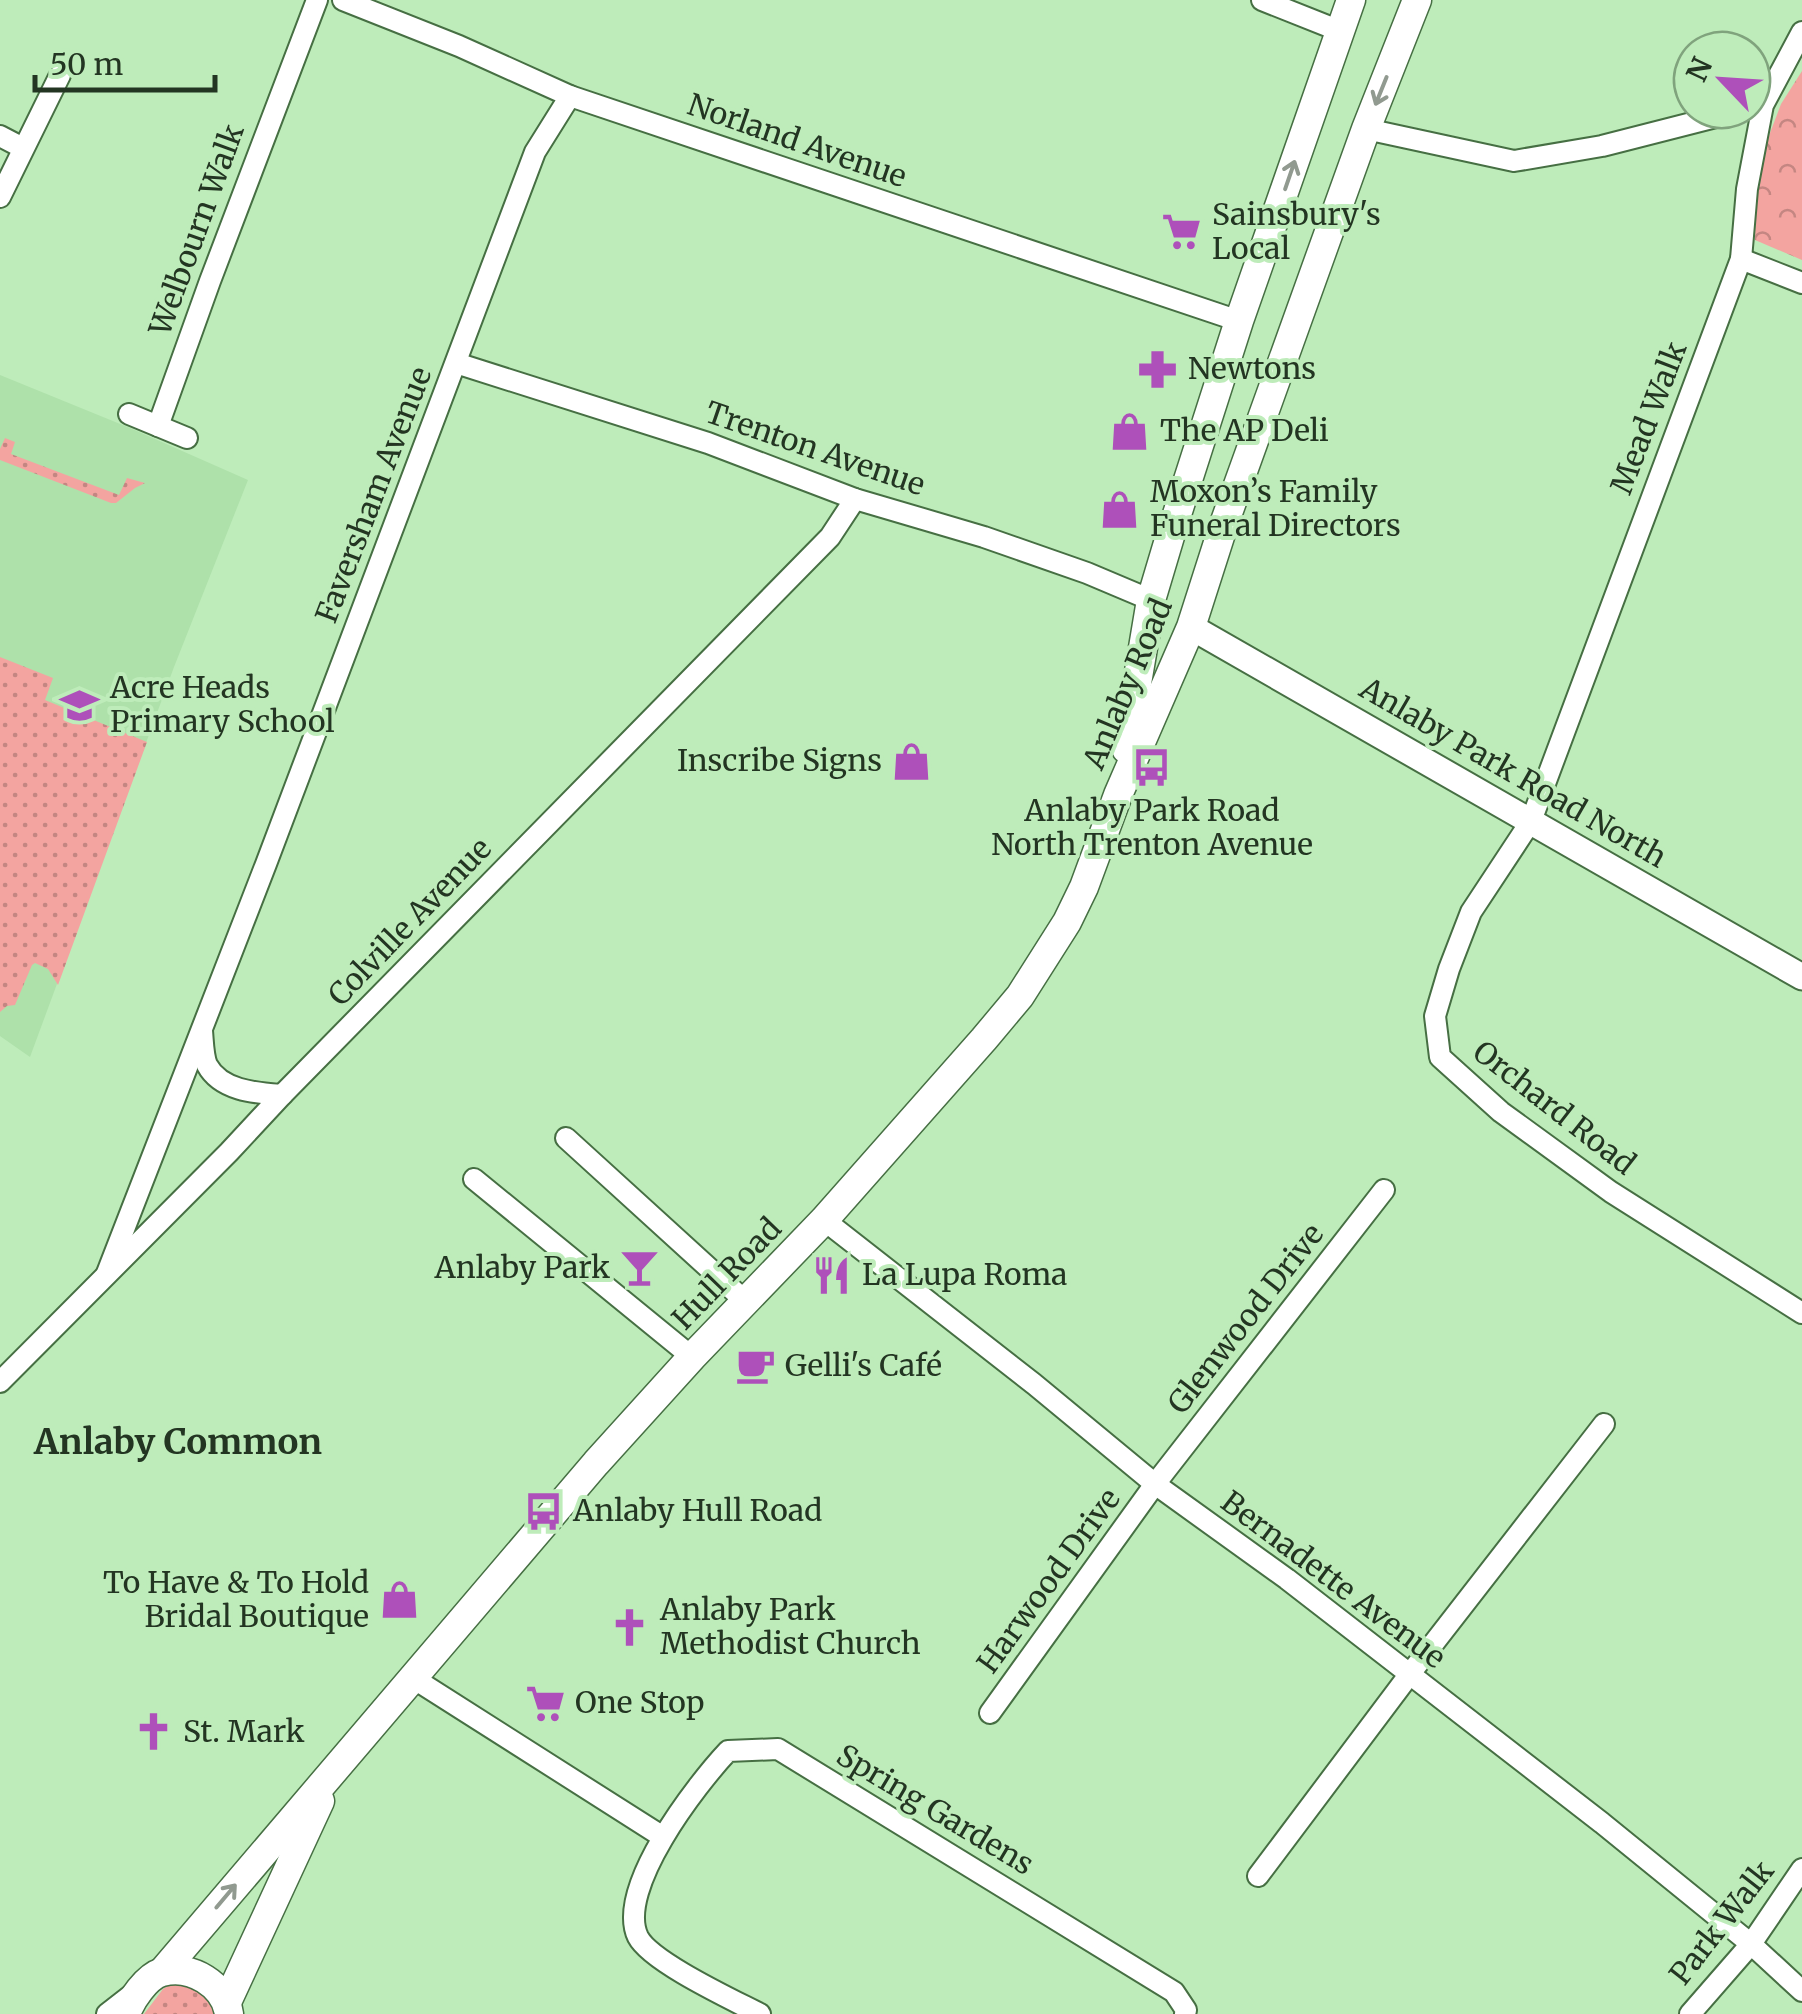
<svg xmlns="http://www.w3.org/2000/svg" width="1802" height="2014" font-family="Merriweather,serif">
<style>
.built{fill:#aee1aa}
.grass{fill:url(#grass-dots)}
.park{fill:url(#park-crowns)}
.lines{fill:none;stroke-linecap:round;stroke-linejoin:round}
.minor-casing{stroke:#466f43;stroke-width:24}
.tertiary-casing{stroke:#466f43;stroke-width:29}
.secondary-casing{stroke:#466f43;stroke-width:31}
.minor{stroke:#fff;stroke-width:20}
.tertiary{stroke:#fff;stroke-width:25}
.secondary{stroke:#fff;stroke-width:28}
.oneway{stroke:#919a90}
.labels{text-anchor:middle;stroke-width:8;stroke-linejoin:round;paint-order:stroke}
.street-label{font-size:30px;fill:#233522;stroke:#beecba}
.poi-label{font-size:30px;fill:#233522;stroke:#beecba;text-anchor:start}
.quarter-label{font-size:35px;font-weight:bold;fill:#233522;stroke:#beecba}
</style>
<defs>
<pattern id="grass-dots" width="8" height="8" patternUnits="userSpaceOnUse" patternTransform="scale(2.5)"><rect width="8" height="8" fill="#f3a4a0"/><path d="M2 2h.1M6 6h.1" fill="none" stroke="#c48682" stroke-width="1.8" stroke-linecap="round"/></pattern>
<pattern id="park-crowns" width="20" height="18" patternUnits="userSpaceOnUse" patternTransform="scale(2.5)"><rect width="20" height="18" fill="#f3a4a0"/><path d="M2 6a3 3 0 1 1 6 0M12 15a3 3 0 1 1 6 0" fill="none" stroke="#c48682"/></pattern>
</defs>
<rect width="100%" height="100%" fill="#beecba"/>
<polygon class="built" points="0,375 130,428 248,480 174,667 30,1057 0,1036"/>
<g class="grass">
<polygon points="5,438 15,442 11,454 119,495 127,478 145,483 135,488 116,503 111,503 0,460 0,449"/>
<polygon points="0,657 53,678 45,700 147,742 58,985 48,969 35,963 32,965 15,1005 7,1006 0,1012"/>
<polygon points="176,1981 199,1982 217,2014 144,2014 163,1989"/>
</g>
<polygon class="park" points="1802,71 1802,260 1755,240 1756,189 1770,133 1781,104"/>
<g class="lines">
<defs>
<g id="minor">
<polyline points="343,0 459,46 570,96 1239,321"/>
<polyline points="1262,0 1340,31"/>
<polyline points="1802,32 1763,105 1747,189 1741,259 1531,821 1471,912 1449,969 1435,1016 1440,1057 1501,1112 1611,1192 1802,1313"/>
<polyline points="1366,129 1514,161 1602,146 1743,110"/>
<polyline points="0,136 23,148"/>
<polyline points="0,197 60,75"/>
<polyline points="1741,259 1802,283"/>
<polyline points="456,363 708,443 855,499 984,537 1087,573 1151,600"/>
<polyline points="129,414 187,438"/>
<polyline points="158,426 210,281 317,0"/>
<path d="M202,1031C203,1041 203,1056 207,1065C221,1091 256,1093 282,1095"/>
<polyline points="566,1138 745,1301"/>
<polyline points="474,1179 692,1357"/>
<polyline points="824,1220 1034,1384 1155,1484 1287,1579 1602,1823 1751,1944 1802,1991"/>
<polyline points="107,1273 266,864 535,152 570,96"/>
<polyline points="0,1382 229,1152 282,1095 830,537 855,499"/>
<polyline points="413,1678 663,1837"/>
<polyline points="990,1713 1155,1484 1384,1190"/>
<polyline points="1258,1876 1409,1675 1604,1424"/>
<polyline points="107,2014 134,1993"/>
<path d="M760,2014C733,2000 651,1962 638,1937C615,1889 697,1784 728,1751L778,1749L1174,1992L1186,2010L1185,2014"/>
<polyline points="1690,2014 1751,1944 1802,1869"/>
</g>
<polyline id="tertiary" points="1191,627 1802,977"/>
<g id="secondary">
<polyline points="1126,749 1151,600 1171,533 1239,321 1351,0"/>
<polyline points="163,1971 596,1463 692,1357 824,1220 984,1039 1020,996 1067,922 1084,887 1118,795 1191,627 1224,524 1366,129 1417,0"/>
<polyline points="227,2002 320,1801"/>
<path d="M126,2014C131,2000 146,1977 162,1972C191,1964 225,1985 229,2014"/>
</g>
</defs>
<use href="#minor" class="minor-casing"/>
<use href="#tertiary" class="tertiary-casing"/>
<use href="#secondary" class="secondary-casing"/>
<use href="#minor" class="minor"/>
<use href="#tertiary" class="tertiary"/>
<use href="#secondary" class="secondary"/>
</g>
<defs><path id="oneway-shaft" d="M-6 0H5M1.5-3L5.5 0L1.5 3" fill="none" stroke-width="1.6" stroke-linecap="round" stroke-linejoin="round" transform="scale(2.5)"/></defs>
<g class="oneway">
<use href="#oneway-shaft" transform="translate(1381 91) rotate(112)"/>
<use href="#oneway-shaft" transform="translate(1290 175) rotate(-71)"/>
<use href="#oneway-shaft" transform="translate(226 1896) rotate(-50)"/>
</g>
<defs>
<symbol id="supermarket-bare" viewBox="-9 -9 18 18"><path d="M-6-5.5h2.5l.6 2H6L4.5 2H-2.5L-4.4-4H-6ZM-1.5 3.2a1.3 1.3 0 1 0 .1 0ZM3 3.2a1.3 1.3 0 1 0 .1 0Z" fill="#ae50ba" stroke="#beecba" stroke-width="2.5" paint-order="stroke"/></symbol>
<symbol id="pharmacy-bare" viewBox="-9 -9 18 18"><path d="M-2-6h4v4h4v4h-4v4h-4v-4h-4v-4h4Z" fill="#ae50ba" stroke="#beecba" stroke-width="2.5" paint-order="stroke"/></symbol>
<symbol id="shop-bare" viewBox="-9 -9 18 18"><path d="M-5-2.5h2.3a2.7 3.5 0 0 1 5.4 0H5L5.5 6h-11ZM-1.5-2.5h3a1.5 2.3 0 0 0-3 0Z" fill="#ae50ba" stroke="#beecba" stroke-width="2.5" paint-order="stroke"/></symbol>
<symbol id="school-bare" viewBox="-9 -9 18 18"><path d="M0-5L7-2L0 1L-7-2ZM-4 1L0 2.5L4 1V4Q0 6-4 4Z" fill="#ae50ba" stroke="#beecba" stroke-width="2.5" paint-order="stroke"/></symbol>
<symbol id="bus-bare" viewBox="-9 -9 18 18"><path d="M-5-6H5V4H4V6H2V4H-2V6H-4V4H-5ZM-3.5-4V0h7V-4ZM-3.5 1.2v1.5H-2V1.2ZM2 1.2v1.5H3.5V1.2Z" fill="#ae50ba" stroke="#beecba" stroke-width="2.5" paint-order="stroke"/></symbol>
<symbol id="bar-bare" viewBox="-9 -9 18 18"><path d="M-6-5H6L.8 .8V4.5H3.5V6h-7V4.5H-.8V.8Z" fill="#ae50ba" stroke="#beecba" stroke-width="2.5" paint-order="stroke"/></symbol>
<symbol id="restaurant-bare" viewBox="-9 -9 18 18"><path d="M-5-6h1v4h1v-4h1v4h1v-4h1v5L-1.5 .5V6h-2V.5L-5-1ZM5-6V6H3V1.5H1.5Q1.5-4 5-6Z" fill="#ae50ba" stroke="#beecba" stroke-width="2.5" paint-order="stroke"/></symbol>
<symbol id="cafe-bare" viewBox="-9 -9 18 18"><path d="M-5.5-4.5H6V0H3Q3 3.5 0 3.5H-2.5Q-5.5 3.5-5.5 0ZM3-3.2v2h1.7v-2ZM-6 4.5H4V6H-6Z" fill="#ae50ba" stroke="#beecba" stroke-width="2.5" paint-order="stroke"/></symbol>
<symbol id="church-bare" viewBox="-9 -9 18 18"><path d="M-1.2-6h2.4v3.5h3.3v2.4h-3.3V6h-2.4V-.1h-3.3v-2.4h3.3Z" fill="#ae50ba" stroke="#beecba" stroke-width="2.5" paint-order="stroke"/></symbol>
</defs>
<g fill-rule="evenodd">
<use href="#supermarket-bare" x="1154" y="204" width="55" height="55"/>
<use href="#pharmacy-bare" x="1130" y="342" width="55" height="55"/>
<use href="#shop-bare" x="1102" y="404" width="55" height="55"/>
<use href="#shop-bare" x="1092" y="482" width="55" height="55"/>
<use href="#school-bare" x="52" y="678" width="55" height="55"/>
<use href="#shop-bare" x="884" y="734" width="55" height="55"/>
<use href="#bus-bare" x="1124" y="740" width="55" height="55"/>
<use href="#bar-bare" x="612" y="1240" width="55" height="55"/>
<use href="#restaurant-bare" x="804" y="1248" width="55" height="55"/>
<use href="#cafe-bare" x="728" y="1338" width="55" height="55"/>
<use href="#bus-bare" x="516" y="1484" width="55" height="55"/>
<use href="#shop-bare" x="372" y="1572" width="55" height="55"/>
<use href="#church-bare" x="602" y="1600" width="55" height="55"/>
<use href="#supermarket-bare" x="518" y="1676" width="55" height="55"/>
<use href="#church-bare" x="126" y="1704" width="55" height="55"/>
</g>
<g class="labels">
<g class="street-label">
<text transform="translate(797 141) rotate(19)" y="10">Norland Avenue</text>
<text transform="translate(197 230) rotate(-70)" y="10">Welbourn Walk</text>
<text transform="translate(1649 418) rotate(-69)" y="10">Mead Walk</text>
<text transform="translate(815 449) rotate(19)" y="10">Trenton Avenue</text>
<text transform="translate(374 495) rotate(-69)" y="10">Faversham Avenue</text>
<text transform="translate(1128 684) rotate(-67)" y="10">Anlaby Road</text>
<text transform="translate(1513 773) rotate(30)" y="10">Anlaby Park Road North</text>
<text transform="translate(410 922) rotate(-46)" y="10">Colville Avenue</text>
<text transform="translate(1554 1108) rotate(38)" y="10">Orchard Road</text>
<text transform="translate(727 1274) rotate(-46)" y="10">Hull Road</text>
<text transform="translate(1246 1319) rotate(-52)" y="10">Glenwood Drive</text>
<text transform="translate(1333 1580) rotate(37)" y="10">Bernadette Avenue</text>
<text transform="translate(1049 1581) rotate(-54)" y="10">Harwood Drive</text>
<text transform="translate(935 1810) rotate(31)" y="10">Spring Gardens</text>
<text transform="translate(1722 1923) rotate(-52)" y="10">Park Walk</text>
</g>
<g class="poi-label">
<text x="1212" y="225">Sainsbury's<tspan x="1212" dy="34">Local</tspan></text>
<text x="1188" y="379">Newtons</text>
<text x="1160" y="441">The AP Deli</text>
<text x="1150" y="502">Moxon’s Family<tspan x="1150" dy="34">Funeral Directors</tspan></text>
<text x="110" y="698">Acre Heads<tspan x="110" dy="34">Primary School</tspan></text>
<text x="882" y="771" text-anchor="end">Inscribe Signs</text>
<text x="1152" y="821" text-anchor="middle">Anlaby Park Road<tspan x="1152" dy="34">North Trenton Avenue</tspan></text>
<text x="610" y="1278" text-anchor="end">Anlaby Park</text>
<text x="862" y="1285">La Lupa Roma</text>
<text x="785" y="1376">Gelli's Café</text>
<text x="573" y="1521">Anlaby Hull Road</text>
<text x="369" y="1593" text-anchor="end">To Have &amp; To Hold<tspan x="369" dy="34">Bridal Boutique</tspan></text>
<text x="660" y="1620">Anlaby Park<tspan x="660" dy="34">Methodist Church</tspan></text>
<text x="575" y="1713">One Stop</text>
<text x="183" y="1742">St. Mark</text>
</g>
<g class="quarter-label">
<text x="178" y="1454">Anlaby Common</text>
</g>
</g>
<g transform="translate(1722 80) rotate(295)"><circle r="48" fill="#beecba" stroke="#80a37d" stroke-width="2.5"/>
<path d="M0-8L18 38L0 25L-18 38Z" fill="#ae50ba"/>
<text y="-15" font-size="28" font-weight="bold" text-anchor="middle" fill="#233522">N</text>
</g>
<path d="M35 75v15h180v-15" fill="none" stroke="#233522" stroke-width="5"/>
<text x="50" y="75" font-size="30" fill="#233522" stroke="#beecba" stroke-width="8" paint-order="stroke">50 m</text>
</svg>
